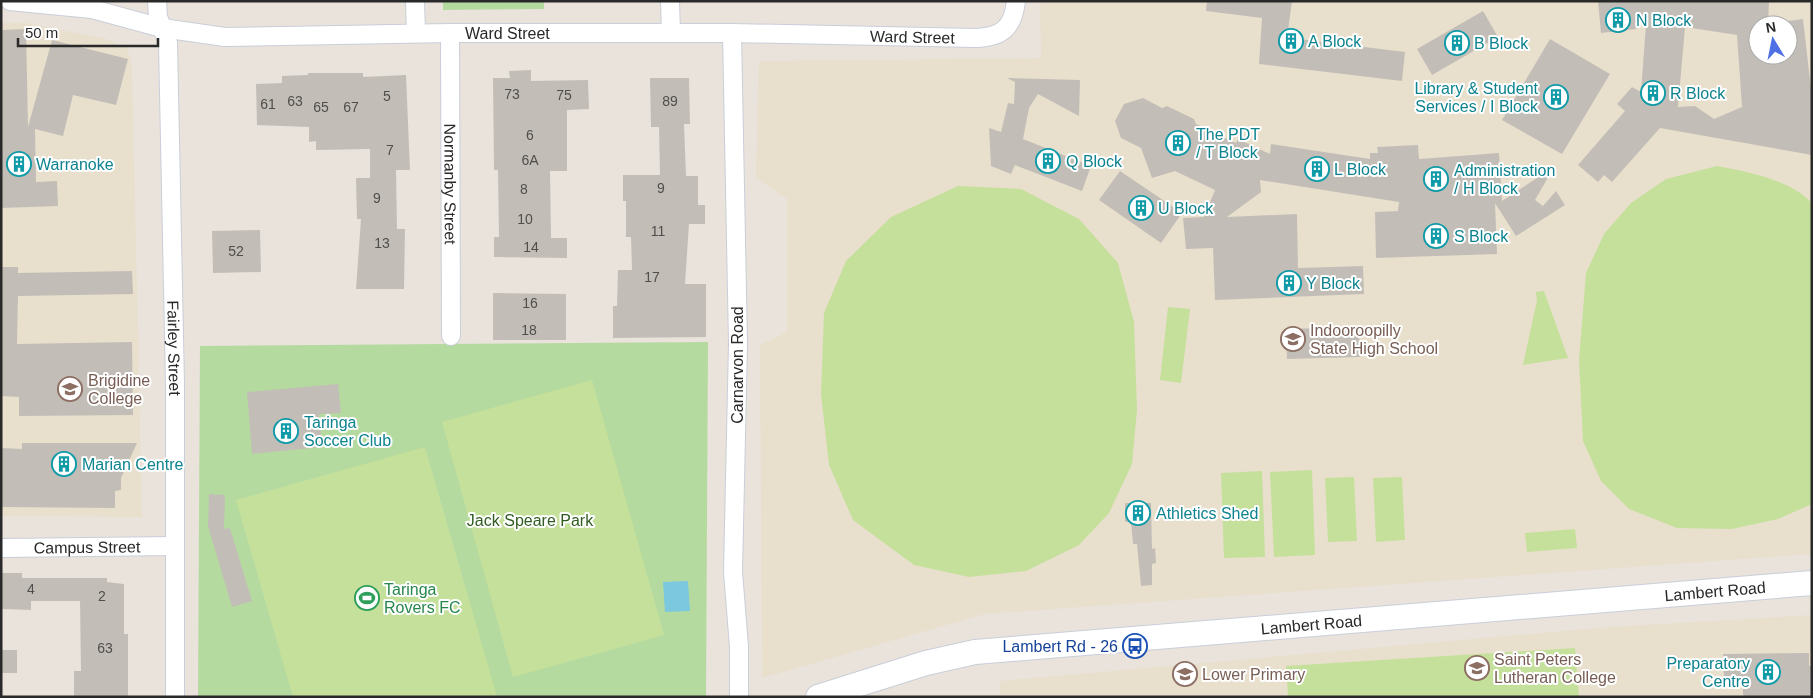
<svg xmlns="http://www.w3.org/2000/svg" width="1813" height="698" font-family="Helvetica,sans-serif">
<style>
.education{fill:#e9dfcd;fill-rule:evenodd}
.green{fill:#b5da9f}
.pitch{fill:#c5e09b}
.water{fill:#7bc8df}
.building{fill:#c2beb7;fill-rule:evenodd}
.lines{fill:none;stroke-linecap:round;stroke-linejoin:round}
.street-casing{stroke:#caced9;stroke-width:20}
.secondary-casing{stroke:#caced9;stroke-width:26}
.street{stroke:#fff;stroke-width:18}
.secondary{stroke:#fff;stroke-width:24}
.labels{text-anchor:middle;stroke-width:4;stroke-linejoin:round;paint-order:stroke}
.number-label{font-size:14px;fill:#4f4e4c}
.culture-label{font-size:16px;fill:#0d838f;stroke:#fff;text-anchor:start}
.street-label{font-size:16px;fill:#292929;stroke:#fff}
.education-label{font-size:16px;fill:#785e54;stroke:#fff;text-anchor:start}
.park-label{font-size:16px;fill:#305c22;stroke:#fff}
.leisure-label{font-size:16px;fill:#27864d;stroke:#fff;text-anchor:start}
.transit-label{font-size:16px;fill:#164399;stroke:#fff;text-anchor:end}
</style>
<rect width="100%" height="100%" fill="#e9e3dc"/>
<g class="education">
<path d="M1040,1H1812V554L985,614L762,678L760,345L787,332V199L756,178L759,61L1041,58ZM1758,25H1788V55H1758Z"/>
<polygon points="1,23 27,23 106,39 127,48 132,65 142,517 1,516"/>
<polygon points="1812,615 1812,697 1000,697 1000,681 1609,627"/>
</g>
<g class="green">
<polygon points="443,1 544,1 544,9 443,10"/>
<polygon points="708,342 706,697 198,697 200,346"/>
</g>
<g class="pitch">
<path d="M1717,166C1749,172 1788,179 1812,203V504L1778,519L1732,529L1677,528L1629,509L1601,481L1583,441L1579,360L1586,273L1604,234L1631,203L1666,179Z"/>
<polygon points="958,186 1021,189 1079,219 1118,263 1134,322 1137,410 1132,464 1109,513 1079,545 1026,571 969,577 914,565 853,520 829,465 821,394 824,313 846,261 891,217"/>
<polygon points="1544,291 1568,358 1523,365 1537,300 1536,292"/>
<polygon points="1168,307 1190,309 1181,383 1160,380"/>
<polygon points="592,380 664,635 513,677 442,422"/>
<polygon points="425,447 497,697 293,697 236,500"/>
<polygon points="1312,470 1315,555 1274,557 1270,472"/>
<polygon points="1262,471 1265,557 1224,558 1221,473"/>
<polygon points="1354,477 1357,541 1328,542 1325,478"/>
<polygon points="1402,477 1405,540 1376,542 1373,478"/>
<polygon points="1575,529 1577,548 1527,552 1525,533"/>
<polygon points="1575,648 1579,697 1288,697 1286,666"/>
</g>
<polygon class="water" points="688,581 690,611 665,612 663,582"/>
<g class="building">
<polygon points="1207,1 1292,1 1288,31 1291,31 1291,38 1405,52 1402,81 1259,64 1262,18 1206,11"/>
<path d="M1598,1H1769L1768,25H1758V55H1788V21L1803,19L1812,98V155L1660,128L1612,182L1604,175L1598,182L1578,165L1625,111L1617,104L1632,87L1641,92L1647,11L1636,29L1601,33ZM1685,27L1737,35L1742,107L1714,119L1695,106L1678,107Z"/>
<polygon points="1483,11 1498,37 1432,75 1417,49"/>
<polygon points="26,29 28,127 52,40 128,59 116,105 73,95 63,136 35,129 36,182 57,181 58,206 1,208 1,30"/>
<polygon points="1550,39 1610,74 1562,154 1502,120"/>
<polygon points="531,70 531,81 588,80 589,109 567,110 567,171 550,171 551,238 567,238 567,258 494,257 494,237 499,237 498,170 494,170 493,78 510,78 509,71"/>
<polygon points="308,73 363,73 363,77 406,75 410,170 396,170 397,229 405,229 404,289 356,289 361,219 357,219 356,178 370,178 370,149 316,150 316,141 309,142 309,127 257,125 256,84 282,83 282,76 308,75"/>
<polygon points="650,78 689,78 690,124 684,124 686,176 698,176 698,205 705,205 705,224 689,224 685,284 706,284 706,337 613,338 613,306 617,306 618,270 632,270 631,237 626,237 626,201 623,201 623,175 660,175 659,127 651,127"/>
<polygon points="1007,78 1080,80 1079,116 1038,94 1029,108 1023,139 1091,166 1082,191 1015,165 1011,174 991,166 989,128 1001,132 1008,103 1014,104 1015,82"/>
<polygon points="1143,98 1162,108 1167,106 1194,119 1196,124 1236,143 1238,139 1270,154 1271,144 1370,159 1370,153 1378,153 1377,147 1418,145 1419,159 1499,153 1502,201 1554,167 1535,200 1543,206 1556,191 1565,205 1516,236 1495,203 1497,254 1376,258 1375,212 1398,211 1399,202 1260,180 1261,192 1227,217 1297,214 1298,268 1363,266 1364,294 1215,300 1213,248 1186,249 1183,218 1204,217 1215,190 1175,171 1152,178 1141,148 1121,138 1115,121 1124,104"/>
<polygon points="1120,171 1182,213 1161,243 1099,200"/>
<polygon points="260,230 261,272 213,273 212,231"/>
<polygon points="1,267 18,267 18,273 132,271 133,294 18,296 17,344 132,342 133,415 19,416 19,397 1,396"/>
<polygon points="493,293 566,294 566,340 493,340"/>
<polygon points="1359,327 1360,357 1287,359 1286,329"/>
<polygon points="338,384 341,413 319,414 322,447 252,454 247,392"/>
<polygon points="22,443 137,443 121,478 121,490 115,491 115,508 1,507 1,448 22,449"/>
<polygon points="209,494 225,495 224,529 230,528 252,601 232,607 208,526"/>
<polygon points="1125,503 1151,503 1152,549 1155,548 1156,563 1152,564 1152,585 1141,586 1137,544 1133,544 1131,522 1125,522"/>
<polygon points="1,573 22,573 22,578 107,578 107,582 124,584 124,634 128,634 128,697 74,697 74,671 81,671 80,601 31,601 31,610 1,609"/>
<rect x="1" y="650" width="16" height="23"/>
<polygon points="1809,653 1809,666 1812,666 1812,697 1746,697 1743,695 1743,679 1724,679 1723,654"/>
</g>
<g class="lines">
<defs>
<g id="street">
<path id="s1" d="M10,1L92,9L162,28L225,37L450,33H732L976,38C1002,37 1013,28 1016,1"/>
<path id="s2" d="M157,1L158,17L168,43L175,385V697"/>
<polyline points="415,1 416,33"/>
<polyline points="670,1 671,33"/>
<path id="s3" d="M450,33L451,336"/>
<polyline points="732,33 738,344 733,572 739,647 739,697"/>
<path id="s4" d="M1,548L174,546"/>
</g>
<g id="secondary">
<path id="s5" d="M818,697L926,663L975,652L1812,583"/>
</g>
</defs>
<use href="#street" class="street-casing"/>
<use href="#secondary" class="secondary-casing"/>
<use href="#street" class="street"/>
<use href="#secondary" class="secondary"/>
</g>
<defs>
<symbol id="building-ring" viewBox="-11 -11 22 22"><circle r="9.5" fill="#fff" stroke="#0f9aa8" stroke-width="1.5"/><path d="M-4-6H4V6H1V3H-1V6H-4ZM-2.5-4.3h1.7v1.8h-1.7ZM.8-4.3h1.7v1.8H.8ZM-2.5-1h1.7V.8h-1.7ZM.8-1h1.7V.8H.8Z" fill="#0f9aa8"/></symbol>
<symbol id="school-ring" viewBox="-11 -11 22 22"><circle r="9.5" fill="#fff" stroke="#8d6e63" stroke-width="1.5"/><path d="M0-5L7-2L0 1L-7-2ZM-4 1L0 2.5L4 1V4Q0 6-4 4Z" fill="#8d6e63"/></symbol>
<symbol id="stadium-ring" viewBox="-11 -11 22 22"><circle r="9.5" fill="#fff" stroke="#2e9e5b" stroke-width="1.5"/><path d="M0-5a6.5 5 0 1 0 0 10a6.5 5 0 1 0 0-10ZM-3.5-1.8h7v3.6h-7Z" fill="#2e9e5b"/></symbol>
<symbol id="bus-ring" viewBox="-11 -11 22 22"><circle r="9.5" fill="#fff" stroke="#1a4fb4" stroke-width="1.5"/><path d="M-5-6H5V4H4V6H2V4H-2V6H-4V4H-5ZM-3.5-4V0h7V-4ZM-3.5 1.2v1.5H-2V1.2ZM2 1.2v1.5H3.5V1.2Z" fill="#1a4fb4"/></symbol>
</defs>
<g fill-rule="evenodd">
<use href="#building-ring" x="1604" y="6" width="28" height="28"/>
<use href="#building-ring" x="1277" y="27" width="28" height="28"/>
<use href="#building-ring" x="1443" y="29" width="28" height="28"/>
<use href="#building-ring" x="1639" y="79" width="28" height="28"/>
<use href="#building-ring" x="1542" y="83" width="28" height="28"/>
<use href="#building-ring" x="1164" y="129" width="28" height="28"/>
<use href="#building-ring" x="1034" y="147" width="28" height="28"/>
<use href="#building-ring" x="5" y="150" width="28" height="28"/>
<use href="#building-ring" x="1303" y="155" width="28" height="28"/>
<use href="#building-ring" x="1422" y="165" width="28" height="28"/>
<use href="#building-ring" x="1127" y="194" width="28" height="28"/>
<use href="#building-ring" x="1422" y="222" width="28" height="28"/>
<use href="#building-ring" x="1275" y="269" width="28" height="28"/>
<use href="#school-ring" x="1279" y="325" width="28" height="28"/>
<use href="#school-ring" x="56" y="375" width="28" height="28"/>
<use href="#building-ring" x="272" y="417" width="28" height="28"/>
<use href="#building-ring" x="50" y="450" width="28" height="28"/>
<use href="#building-ring" x="1124" y="499" width="28" height="28"/>
<use href="#stadium-ring" x="353" y="584" width="28" height="28"/>
<use href="#bus-ring" x="1121" y="632" width="28" height="28"/>
<use href="#school-ring" x="1463" y="654" width="28" height="28"/>
<use href="#building-ring" x="1754" y="658" width="28" height="28"/>
<use href="#school-ring" x="1171" y="660" width="28" height="28"/>
</g>
<g class="labels">
<g class="number-label">
<text x="512" y="99">73</text>
<text x="564" y="100">75</text>
<text x="387" y="101">5</text>
<text x="295" y="106">63</text>
<text x="670" y="106">89</text>
<text x="268" y="109">61</text>
<text x="321" y="112">65</text>
<text x="351" y="112">67</text>
<text x="530" y="140">6</text>
<text x="390" y="155">7</text>
<text x="530" y="165">6A</text>
<text x="661" y="193">9</text>
<text x="524" y="194">8</text>
<text x="377" y="203">9</text>
<text x="525" y="224">10</text>
<text x="658" y="236">11</text>
<text x="382" y="248">13</text>
<text x="531" y="252">14</text>
<text x="236" y="256">52</text>
<text x="652" y="282">17</text>
<text x="530" y="308">16</text>
<text x="529" y="335">18</text>
<text x="31" y="594">4</text>
<text x="102" y="601">2</text>
<text x="105" y="653">63</text>
</g>
<g class="culture-label">
<text x="1636" y="26">N Block</text>
<text x="1308" y="47">A Block</text>
<text x="1474" y="49">B Block</text>
<text x="1538" y="94" text-anchor="end">Library &amp; Student<tspan x="1538" dy="18">Services / I Block</tspan></text>
<text x="1670" y="99">R Block</text>
<text x="1196" y="140">The PDT<tspan x="1196" dy="18">/ T Block</tspan></text>
<text x="1066" y="167">Q Block</text>
<text x="36" y="170">Warranoke</text>
<text x="1334" y="175">L Block</text>
<text x="1454" y="176">Administration<tspan x="1454" dy="18">/ H Block</tspan></text>
<text x="1158" y="214">U Block</text>
<text x="1454" y="242">S Block</text>
<text x="1306" y="289">Y Block</text>
<text x="304" y="428">Taringa<tspan x="304" dy="18">Soccer Club</tspan></text>
<text x="82" y="470">Marian Centre</text>
<text x="1156" y="519">Athletics Shed</text>
<text x="1750" y="669" text-anchor="end">Preparatory<tspan x="1750" dy="18">Centre</tspan></text>
</g>
<g class="street-label">
<text dy="6" stroke="none"><textPath href="#s1" startOffset="501">Ward Street</textPath></text>
<text dy="6" stroke="none"><textPath href="#s1" startOffset="906">Ward Street</textPath></text>
<text dy="6" stroke="none"><textPath href="#s3" startOffset="151">Normanby Street</textPath></text>
<text dy="6" stroke="none"><textPath href="#s2" startOffset="349">Fairley Street</textPath></text>
<text transform="translate(737 365) rotate(-90)" y="6">Carnarvon Road</text>
<text dy="6" stroke="none"><textPath href="#s4" startOffset="86">Campus Street</textPath></text>
<text dy="6" stroke="none"><textPath href="#s5" startOffset="906">Lambert Road</textPath></text>
<text dy="6" stroke="none"><textPath href="#s5" startOffset="501">Lambert Road</textPath></text>
</g>
<g class="education-label">
<text x="1310" y="336">Indooroopilly<tspan x="1310" dy="18">State High School</tspan></text>
<text x="88" y="386">Brigidine<tspan x="88" dy="18">College</tspan></text>
<text x="1494" y="665">Saint Peters<tspan x="1494" dy="18">Lutheran College</tspan></text>
<text x="1202" y="680">Lower Primary</text>
</g>
<g class="park-label">
<text x="530" y="526">Jack Speare Park</text>
</g>
<g class="leisure-label">
<text x="384" y="595">Taringa<tspan x="384" dy="18">Rovers FC</tspan></text>
</g>
<g class="transit-label">
<text x="1118" y="652">Lambert Rd - 26</text>
</g>
</g>
<rect width="1813" height="698" fill="none" stroke="#292929" stroke-width="5"/>
<g transform="translate(1773 40) rotate(350)"><circle r="24" fill="#ffffff" stroke="#a9a9a9"/>
<path d="M0-4L9 19L0 12L-9 19Z" fill="#4e70e4"/>
<text y="-8" font-size="14" font-weight="bold" text-anchor="middle" fill="#292929">N</text>
</g>
<path d="M18 38v8h140v-8" fill="none" stroke="#292929" stroke-width="2.5"/>
<text x="25" y="38" font-size="15" fill="#292929" stroke="#ffffff" stroke-width="4" paint-order="stroke">50 m</text>
</svg>
